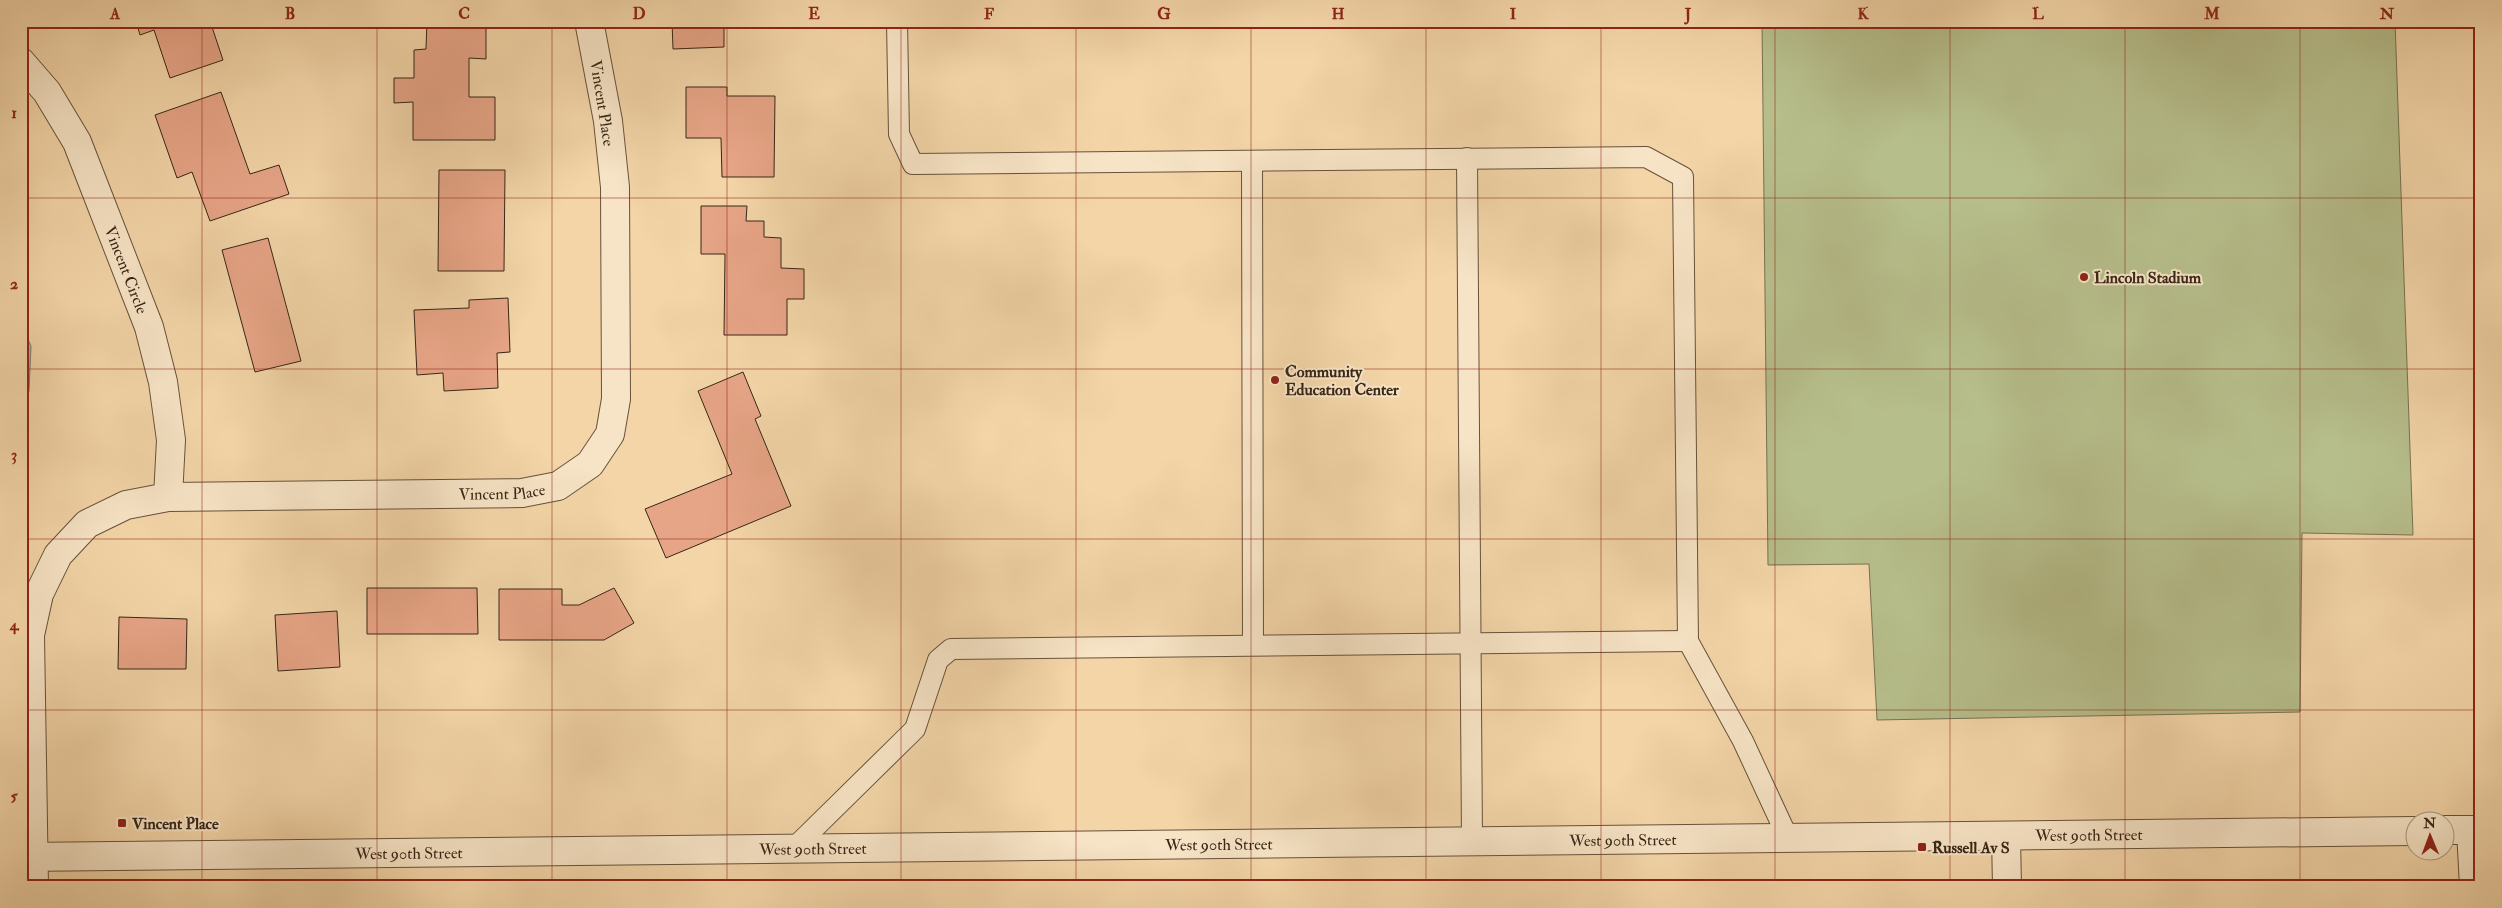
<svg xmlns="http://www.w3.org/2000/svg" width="2502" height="908" font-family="'IM FELL Double Pica',serif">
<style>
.green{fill:#b6be8b;stroke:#777250}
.water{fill:#a2b5b5;stroke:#787c75}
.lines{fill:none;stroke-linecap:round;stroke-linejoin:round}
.shore{stroke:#6d6e66;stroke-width:1}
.building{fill:#e7a587;stroke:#382616}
.service-casing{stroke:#67523a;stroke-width:22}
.minor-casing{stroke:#67523a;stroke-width:30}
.tertiary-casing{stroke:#67523a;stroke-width:30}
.service{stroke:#f7e4c6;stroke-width:20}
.minor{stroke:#f7e4c6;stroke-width:28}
.tertiary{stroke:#f7e4c6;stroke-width:28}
.grid{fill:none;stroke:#8f2418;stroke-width:1;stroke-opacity:0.55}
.poi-dot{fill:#8f2418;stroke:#f7e4c6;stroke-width:2}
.labels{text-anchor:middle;stroke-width:4;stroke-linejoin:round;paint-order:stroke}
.street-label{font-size:16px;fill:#382616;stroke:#f7e4c6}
.poi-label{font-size:16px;font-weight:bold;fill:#382616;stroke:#f7e4c6;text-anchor:start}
.neatline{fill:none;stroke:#8f2418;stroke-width:2}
.grid-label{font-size:16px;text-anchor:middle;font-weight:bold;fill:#8f2418}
</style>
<rect width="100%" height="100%" fill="#f3d5a8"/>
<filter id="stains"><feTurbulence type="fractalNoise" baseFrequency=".004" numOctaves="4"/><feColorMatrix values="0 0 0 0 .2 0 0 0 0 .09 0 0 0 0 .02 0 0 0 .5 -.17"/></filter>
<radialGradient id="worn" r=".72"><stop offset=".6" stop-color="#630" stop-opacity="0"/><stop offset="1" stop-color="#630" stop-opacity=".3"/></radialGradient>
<polygon class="green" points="1762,21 2395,21 2413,535 2302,533 2300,712 1877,720 1869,564 1768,565"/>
<polygon class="water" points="21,324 31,346 29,391 21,412"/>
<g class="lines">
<path class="shore" d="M21,337C28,352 27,381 21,397"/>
</g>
<g class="building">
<polygon points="136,21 210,21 223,60 170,78 154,30 140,35"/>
<polygon points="427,21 486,21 486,59 469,58 469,97 495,97 495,140 413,140 413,102 394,103 394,78 414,78 414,50 426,49"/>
<polygon points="672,21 724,21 724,47 673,49"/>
<polygon points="686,87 727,87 727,96 775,96 774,177 722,177 721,138 686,138"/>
<polygon points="221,92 250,174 279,165 289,194 210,221 192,172 177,178 155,115"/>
<polygon points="439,170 505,170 504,271 438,271"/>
<polygon points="701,206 747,206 746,221 764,221 764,237 781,238 781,268 804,269 804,299 787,299 787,335 724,335 725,254 701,254"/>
<polygon points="268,238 301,361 255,372 222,250"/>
<polygon points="508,298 510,352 497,353 498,388 444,391 443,373 417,375 414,310 469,308 469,300"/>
<polygon points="743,372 761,416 755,419 791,506 666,558 645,509 732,474 698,391"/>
<polygon points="367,588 477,588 478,634 367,634"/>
<polygon points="614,588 634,623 604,640 499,640 499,589 562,589 562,605 579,605"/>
<polygon points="337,611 340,667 278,671 275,615"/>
<polygon points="119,617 187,619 186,669 118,669"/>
</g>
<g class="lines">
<defs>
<g id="service">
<polyline points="897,21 899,134 913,164 1646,157 1683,177 1688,641 1743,741 1788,838"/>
<polyline points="1467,158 1472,841"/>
<polyline points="1252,161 1253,645"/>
<polyline points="2467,830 2470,887"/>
<polyline points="794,848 915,729 938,660 951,649 1688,641"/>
</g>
<g id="minor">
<path id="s1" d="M21,62L47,92L77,142L149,327L163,382L171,440L168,497"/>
<polyline points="2006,836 2007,887"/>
<path id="s2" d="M34,887L30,635L39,594L58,555L87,524L126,505L168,497L522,493L558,486L590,464L610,434L616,399L615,187L608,121L589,21"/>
</g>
<g id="tertiary">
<polyline points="2444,830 2481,830"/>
<path id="s3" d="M21,857L2414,831"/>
</g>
</defs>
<use href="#service" class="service-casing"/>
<use href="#minor" class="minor-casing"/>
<use href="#tertiary" class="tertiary-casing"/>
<use href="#service" class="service"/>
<use href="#minor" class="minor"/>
<use href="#tertiary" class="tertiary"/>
</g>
<path class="grid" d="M202,21V887M377,21V887M552,21V887M727,21V887M901,21V887M1076,21V887M1251,21V887M1426,21V887M1601,21V887M1775,21V887M1950,21V887M2125,21V887M2300,21V887M21,198H2481M21,369H2481M21,539H2481M21,710H2481"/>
<g class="poi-dot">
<circle cx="2084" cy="277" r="5"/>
<circle cx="1275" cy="380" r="5"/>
<rect x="117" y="818" width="10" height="10" rx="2.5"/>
<rect x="1917" y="842" width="10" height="10" rx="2.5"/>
</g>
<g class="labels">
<g class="street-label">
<text transform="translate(603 103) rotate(81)" y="6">Vincent Place</text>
<text dy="6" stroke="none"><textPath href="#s1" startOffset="235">Vincent Circle</textPath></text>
<text dy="6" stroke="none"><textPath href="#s2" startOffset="800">Vincent Place</textPath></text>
<text dy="6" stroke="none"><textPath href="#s3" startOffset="2068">West 90th Street</textPath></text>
<text dy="6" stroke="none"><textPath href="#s3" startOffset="1602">West 90th Street</textPath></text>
<text dy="6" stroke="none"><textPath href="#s3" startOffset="1198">West 90th Street</textPath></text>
<text dy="6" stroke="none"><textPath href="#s3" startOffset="792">West 90th Street</textPath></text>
<text dy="6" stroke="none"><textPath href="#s3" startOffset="388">West 90th Street</textPath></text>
</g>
<g class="poi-label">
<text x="2094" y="283">Lincoln Stadium</text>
<text x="1285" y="377">Community<tspan x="1285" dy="18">Education Center</tspan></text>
<text x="132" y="829">Vincent Place</text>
<text x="1932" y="853">Russell Av S</text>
</g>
</g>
<rect width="2502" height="908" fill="none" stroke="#f3d5a8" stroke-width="55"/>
<g transform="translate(2430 836) rotate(359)"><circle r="24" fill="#f7e4c6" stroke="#ab9880"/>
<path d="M0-4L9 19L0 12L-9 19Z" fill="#8f2418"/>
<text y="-8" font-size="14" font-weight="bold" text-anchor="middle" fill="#382616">N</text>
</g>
<rect x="28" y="28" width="2446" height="852" class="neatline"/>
<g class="grid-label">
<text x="115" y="19">A</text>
<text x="290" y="19">B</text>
<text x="464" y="19">C</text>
<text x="639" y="19">D</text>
<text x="814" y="19">E</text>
<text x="989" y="19">F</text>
<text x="1164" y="19">G</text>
<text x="1338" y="19">H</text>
<text x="1513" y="19">I</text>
<text x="1688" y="19">J</text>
<text x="1863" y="19">K</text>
<text x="2038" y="19">L</text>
<text x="2212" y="19">M</text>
<text x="2387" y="19">N</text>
<text x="14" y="118">1</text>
<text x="14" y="289">2</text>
<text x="14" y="460">3</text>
<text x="14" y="630">4</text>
<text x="14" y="801">5</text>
</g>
<rect width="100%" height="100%" filter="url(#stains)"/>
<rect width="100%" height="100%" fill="url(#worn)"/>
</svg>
